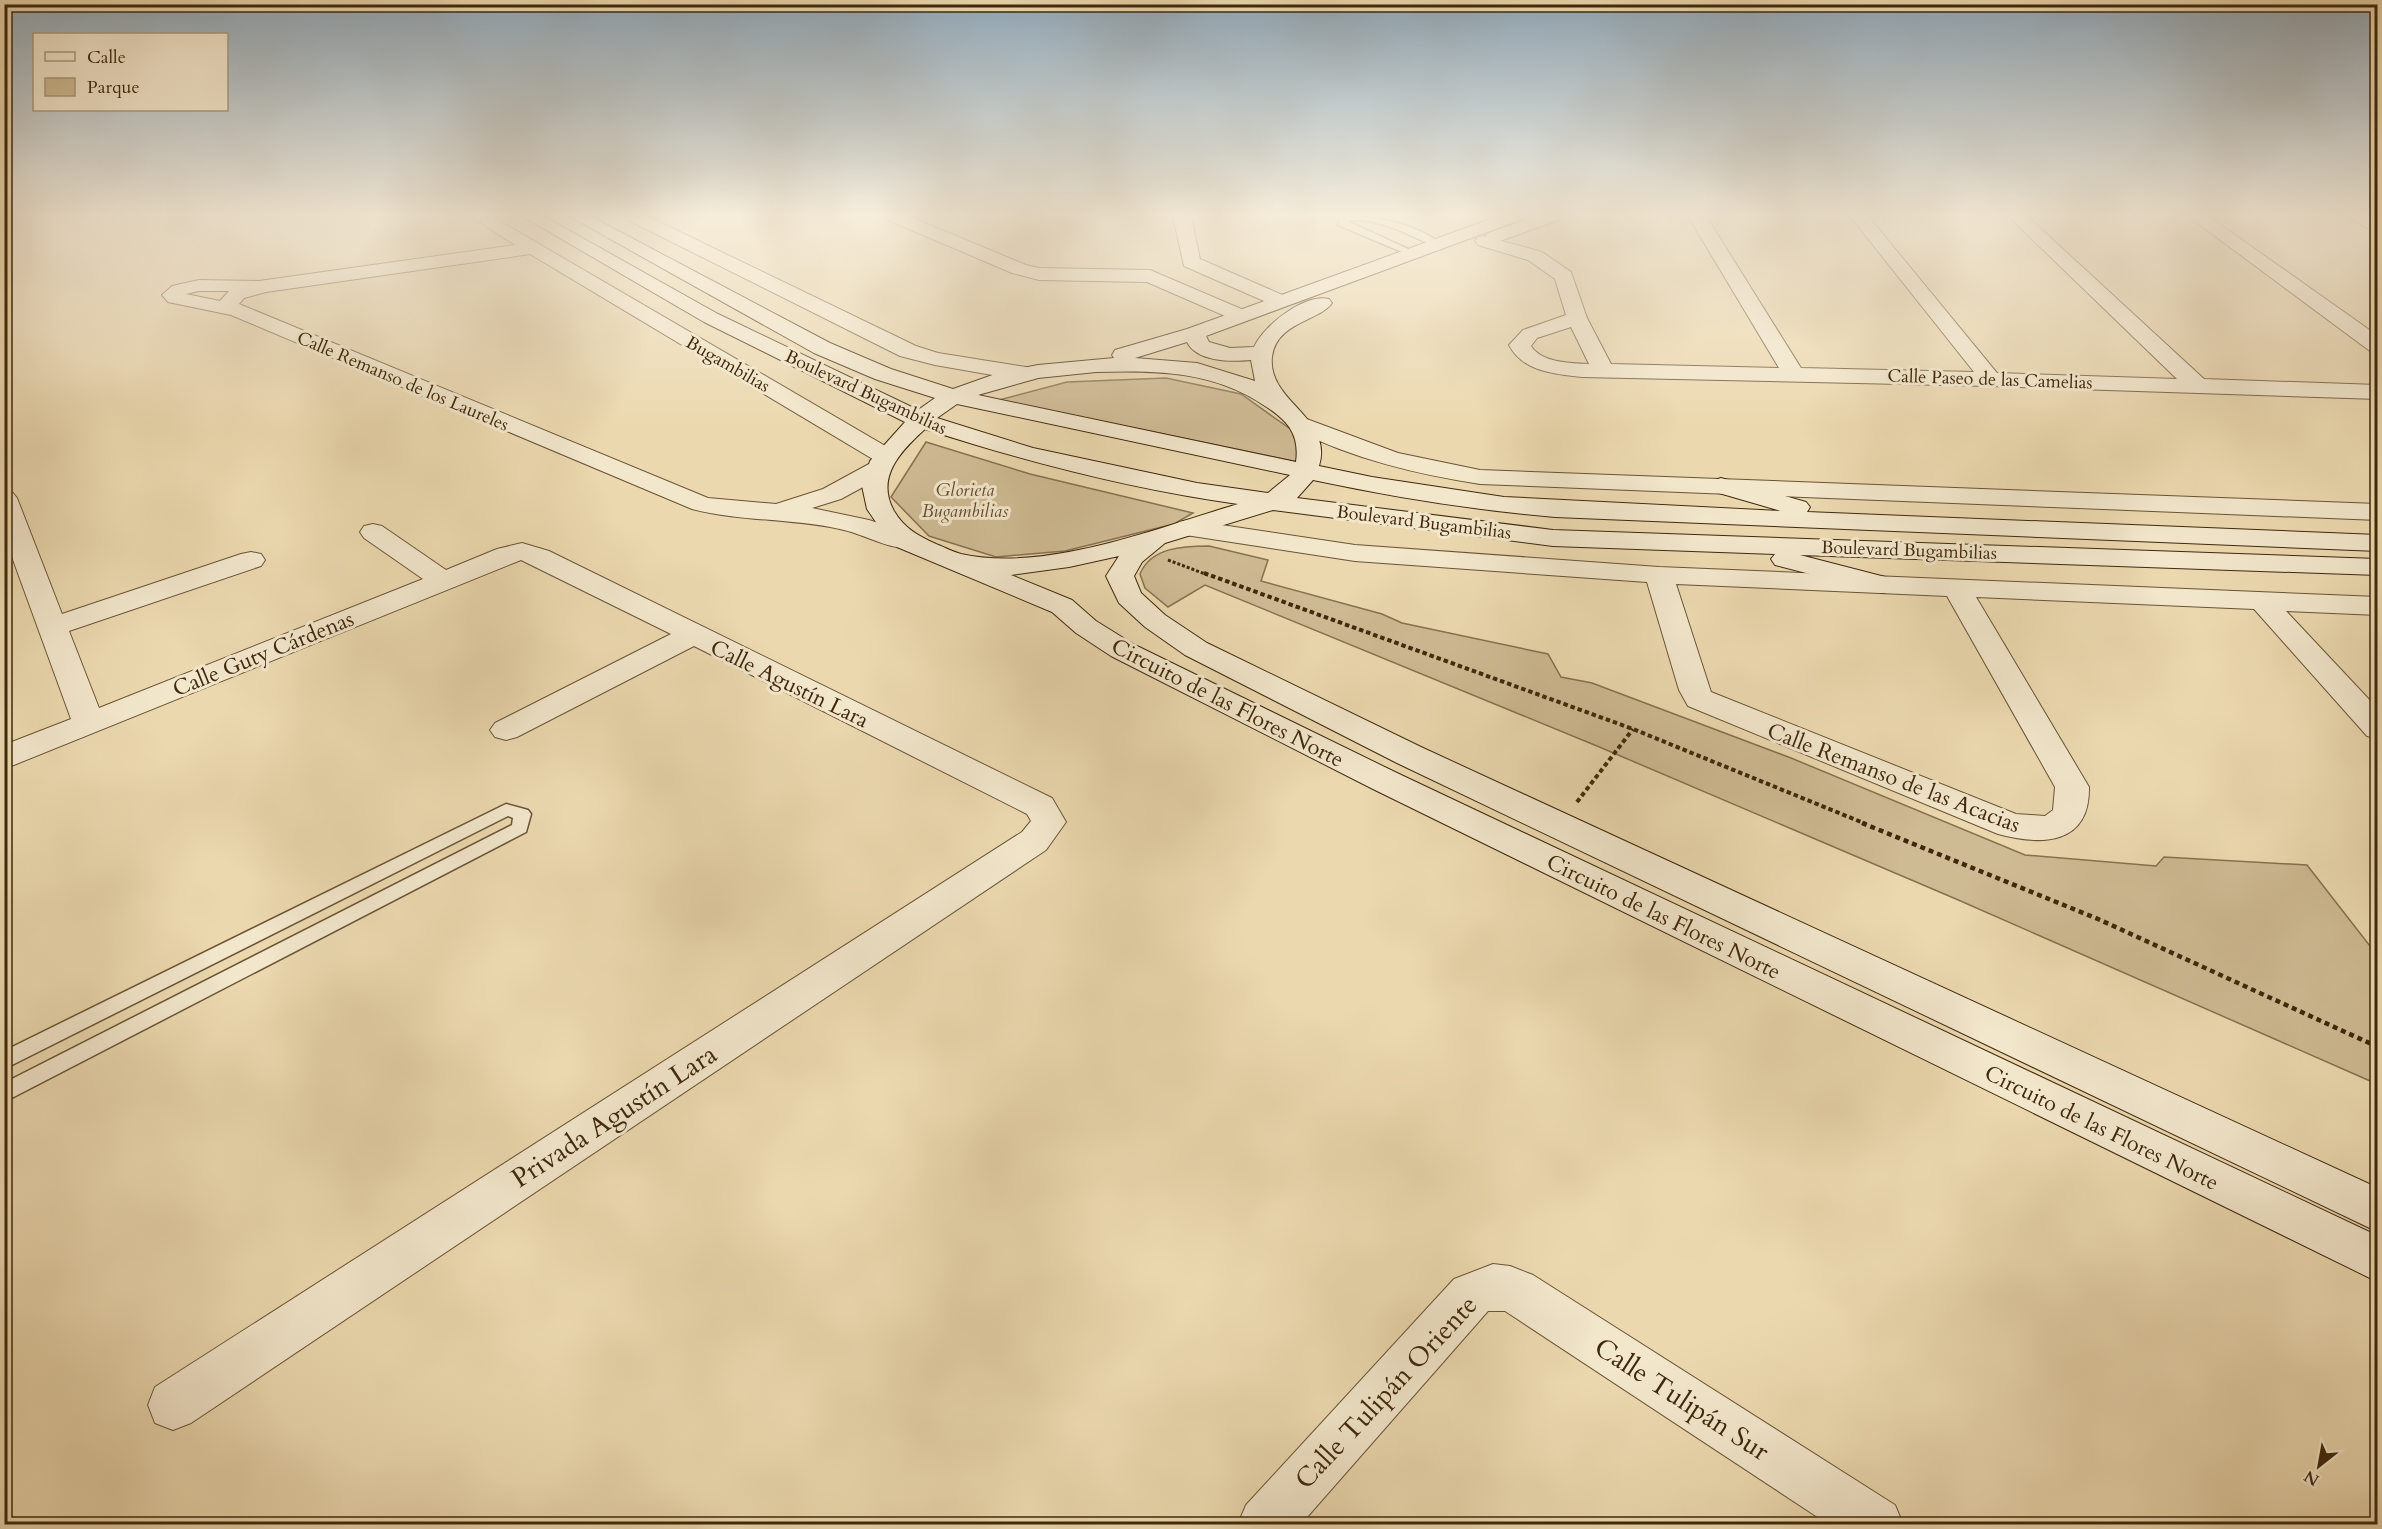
<svg xmlns="http://www.w3.org/2000/svg" width="2382" height="1529" font-family="Cardo,serif">
<style>
.green{fill:#ceba93;stroke:#867150;stroke-width:1.5}
.lines{fill:none;stroke-linecap:round;stroke-linejoin:round}
.lane-casing{stroke:#6a5435;stroke-width:3}
.street-casing{stroke:#6a5435;stroke-width:2}
.secondary-casing{stroke:#3f280c;stroke-width:2}
.path-far2{stroke:#3f280c;stroke-width:3;stroke-dasharray:3 2;stroke-linecap:butt}
.path-far1{stroke:#3f280c;stroke-width:4;stroke-dasharray:4.5 3;stroke-linecap:butt}
.path{stroke:#3f280c;stroke-width:4.5;stroke-dasharray:5 4;stroke-linecap:butt}
.lane{fill:#f2e6cb;fill-rule:evenodd}
.street{fill:#f2e6cb;fill-rule:evenodd}
.secondary{fill:#f2e6cb;fill-rule:evenodd}
.labels{text-anchor:middle;stroke-width:6;stroke-linejoin:round;paint-order:stroke}
.far-street-label{font-size:18px;fill:#3f280c;stroke:#f2e6cb}
.far-park-label{font-size:18px;font-style:italic;fill:#634c2e;stroke:#f2e6cb}
.street-label{font-size:22px;fill:#3f280c;stroke:#f2e6cb}
.near-street-label{font-size:27px;fill:#3f280c;stroke:#f2e6cb}
</style>
<rect width="100%" height="100%" fill="#ebd8af"/>
<filter id="stains"><feTurbulence type="fractalNoise" baseFrequency=".00333" numOctaves="4"/><feColorMatrix values="0 0 0 0 .2 0 0 0 0 .09 0 0 0 0 .02 0 0 0 .5 -.17"/></filter>
<radialGradient id="worn" r=".72"><stop offset=".6" stop-color="#630" stop-opacity="0"/><stop offset="1" stop-color="#630" stop-opacity=".3"/></radialGradient>
<g class="green">
<polygon points="1166,378 1241,394 1296,433 1298,462 999,400 1067,382"/>
<polygon points="926,442 1030,474 1193,513 1174,524 1065,551 996,557 929,536 891,497"/>
<path d="M1209,546L1268,560L1261,581L1382,614L1402,623L1548,654L1561,677L1592,683L1791,758L2025,855L2156,866L2164,857L2307,865L2377,955V1084L1956,899L1597,746L1205,585L1168,607L1145,588L1140,574C1151,547 1184,546 1209,546Z"/>
</g>
<g class="lines">
<defs>
<g id="lane">
<path d="M1346,216C1376,216 1417,224 1441,244L1433,246C1411,235 1371,215 1347,221L1417,253L1409,255L1338,225L1340,217Z"/>
<polygon points="506,804 528,810 531,814 526,832 4,1102 4,1083 512,825 513,818 508,816 4,1069 4,1051"/>
</g>
<g id="street">
<path d="M470,216H491L894,451L897,456L894,461L885,463L876,461L530,254L266,292L244,298L239,304L708,498L776,504L823,489L869,464L878,462L887,464L890,469L887,474L841,499L812,508L869,520L915,535L919,541L915,547C893,552 866,535 844,530C794,518 742,522 692,509L231,315L168,302L162,295L172,286L199,280L259,281L515,245ZM199,291H229L220,301L186,294Z"/>
<polygon points="625,216 647,216 916,346 938,353 1026,367 1034,369 1037,374 1034,379 1026,381 935,365 900,356 628,220"/>
<polygon points="885,216 908,216 1026,265 1039,268 1150,270 1246,311 1249,315 1246,319 1232,319 1147,282 1039,280 1012,273 888,220"/>
<polygon points="1173,216 1191,216 1200,259 1287,297 1290,301 1287,305 1273,305 1184,266"/>
<path d="M1688,216H1706L1801,368L1974,372L1850,216H1868L1997,373L2177,379L2008,216H2027L2204,379L2378,385V399L1991,386L1582,377C1555,374 1523,372 1509,345L1523,330L1566,315L1555,279L1528,260L1478,245L1475,241L1478,237L1484,236L1542,252L1571,272L1587,318L1611,364L1779,368ZM1571,327L1589,364C1570,363 1542,363 1531,346L1537,338Z"/>
<polygon points="2188,216 2208,216 2378,336 2378,352 2370,351"/>
<polygon points="2346,216 2367,216 2378,221 2378,234"/>
<path d="M1304,418L1398,453L1480,470L2378,504V520L1480,484C1416,474 1354,459 1296,430L1292,425L1296,420Z"/>
<polygon points="4,490 13,493 17,498 62,614 241,554 251,552 261,554 265,560 261,566 69,631 99,708 423,579 364,538 360,532 364,526 373,524 382,526 446,570 497,549 522,543 549,551 1052,798 1066,822 1046,850 191,1423 173,1430 155,1423 148,1405 155,1387 1022,832 1031,821 1027,814 694,646 517,737 506,740 495,737 490,730 495,723 671,634 521,560 4,769 4,745 71,719 4,535"/>
<path d="M1188,520L1355,545L1659,567L2378,597V615L2286,611L2378,709V739L2367,736L2254,609L1976,597L2089,787C2090,845 2042,846 1998,834L1688,706L1679,690L1647,582L1355,561L1179,534L1175,528L1179,522ZM1676,584L1947,596L2055,787L2053,810L2045,816L2016,814L1711,692Z"/>
<polygon points="1493,1264 1510,1266 1533,1275 1895,1505 1903,1524 1828,1524 1505,1311 1488,1311 1301,1524 1238,1524 1246,1505 1454,1279"/>
</g>
<g id="secondary">
<path d="M522,216H543L718,314L918,410L935,398L875,379L814,353L569,216H590L830,343L891,369L953,389L1001,372L1038,365L1114,358L1112,355L1115,350L1187,329L1499,216H1523L1520,220L1206,336L1209,342L1230,348L1254,347C1264,325 1305,293 1329,299L1332,303C1320,321 1276,322 1272,357C1267,402 1334,417 1319,466L1372,477L1504,497L1781,511L1712,491L1708,486L1712,481L1721,478L1806,502L1810,507L1807,512L2378,535V551L1555,517C1473,510 1393,497 1313,480L1297,498L1553,530L2378,559V575L1800,555L1893,579L1897,585L1893,591L1883,593L1775,565L1771,559L1775,554L1553,546L1273,510L1165,543L1142,562L1134,576L1141,593L1165,615L1207,643L1421,747L2378,1188V1232L1397,763L1185,655L1145,627L1119,603L1106,576L1119,556L1069,567L1011,575L1072,600L1096,621L1133,644L1397,773L2378,1236V1282L1373,789L1111,656L1076,633L1052,612L897,547L886,537L867,509L862,486L870,461L905,422L704,322ZM1187,342C1197,362 1231,362 1251,360L1255,381L1197,363L1135,358ZM1096,372C1156,370 1214,371 1265,406C1287,420 1300,434 1296,462L978,395L1038,378ZM957,404L1290,475L1268,493L1197,483L1033,448L937,418ZM925,429C1027,462 1131,489 1238,504C1157,528 1045,573 961,554C953,552 944,547 936,544C918,536 904,528 894,511C875,477 901,451 925,429Z"/>
<polygon points="1537,216 1562,216 1559,220 1500,241 1494,242 1485,237 1488,233"/>
</g>
</defs>
<use href="#lane" class="lane-casing"/>
<use href="#street" class="street-casing"/>
<use href="#secondary" class="secondary-casing"/>
<polyline class="path-far2" points="1168,560 1208,575"/>
<g class="path-far1">
<polyline points="1204,573 1633,729 1866,824"/>
<polyline points="1577,802 1633,729"/>
</g>
<polyline class="path" points="1862,823 2098,919 2378,1047"/>
<use href="#lane" class="lane"/>
<use href="#street" class="street"/>
<use href="#secondary" class="secondary"/>
</g>
<linearGradient id="sky" x2="0" y2="1"><stop stop-color="#92aabb"/><stop offset="0.5" stop-color="#f6eddb"/><stop offset="1" stop-color="#f6eddb" stop-opacity="0"/></linearGradient>
<rect width="2382" height="430" fill="url(#sky)"/>
<g class="labels">
<g class="far-street-label">
<text transform="translate(728 364) rotate(30)" y="6">Bugambilias</text>
<text transform="translate(1990 379) rotate(2)" y="6">Calle Paseo de las Camelias</text>
<text transform="translate(403 381) rotate(23)" y="6">Calle Remanso de los Laureles</text>
<text transform="translate(866 392) rotate(25)" y="6">Boulevard Bugambilias</text>
<text transform="translate(1424 522) rotate(7)" y="6">Boulevard Bugambilias</text>
<text transform="translate(1909 550) rotate(2)" y="6">Boulevard Bugambilias</text>
</g>
<g class="far-park-label">
<text x="965" y="496">Glorieta<tspan x="965" dy="21">Bugambilias</tspan></text>
</g>
<g class="street-label">
<text transform="translate(263 653) rotate(-22)" y="8">Calle Guty Cárdenas</text>
<text transform="translate(790 683) rotate(26)" y="8">Calle Agustín Lara</text>
<text transform="translate(1228 702) rotate(27)" y="8">Circuito de las Flores Norte</text>
<text transform="translate(1894 777) rotate(21)" y="8">Calle Remanso de las Acacias</text>
<text transform="translate(1664 916) rotate(26)" y="8">Circuito de las Flores Norte</text>
<text transform="translate(2102 1127) rotate(26)" y="8">Circuito de las Flores Norte</text>
</g>
<g class="near-street-label">
<text transform="translate(614 1116) rotate(-33)" y="9">Privada Agustín Lara</text>
<text transform="translate(1386 1392) rotate(-47)" y="9">Calle Tulipán Oriente</text>
<text transform="translate(1682 1399) rotate(33)" y="9">Calle Tulipán Sur</text>
</g>
</g>
<rect width="2382" height="1529" fill="none" stroke="#ebd8af" stroke-width="24"/>
<rect x="6" y="6" width="2370" height="1517" fill="none" stroke="#3f280c" stroke-width="3"/>
<rect x="12" y="12" width="2358" height="1505" fill="none" stroke="#3f280c" stroke-width="1.5"/>
<rect x="33" y="33" width="195" height="78" fill="#f2e6cb" stroke="#aa9a7f" stroke-width="1.5"/>
<rect x="45" y="52" width="30" height="9" fill="#f2e6cb" stroke="#aa9a7f" stroke-width="1.5"/>
<text x="87" y="63" font-size="18" fill="#3f280c">Calle</text>
<rect x="45" y="78" width="30" height="18" fill="#ceba93" stroke="#aa9a7f" stroke-width="1.5"/>
<text x="87" y="93" font-size="18" fill="#3f280c">Parque</text>
<g transform="translate(2319 1466) rotate(211)" stroke="#f2e6cb" stroke-width="4.5" paint-order="stroke">
<path d="M0-4.5L10 22L0 15L-10 22Z" fill="#3f280c"/>
<text y="-9" font-size="16" font-weight="bold" text-anchor="middle" fill="#3f280c">N</text>
</g>
<rect width="100%" height="100%" filter="url(#stains)"/>
<rect width="100%" height="100%" fill="url(#worn)"/>
</svg>
